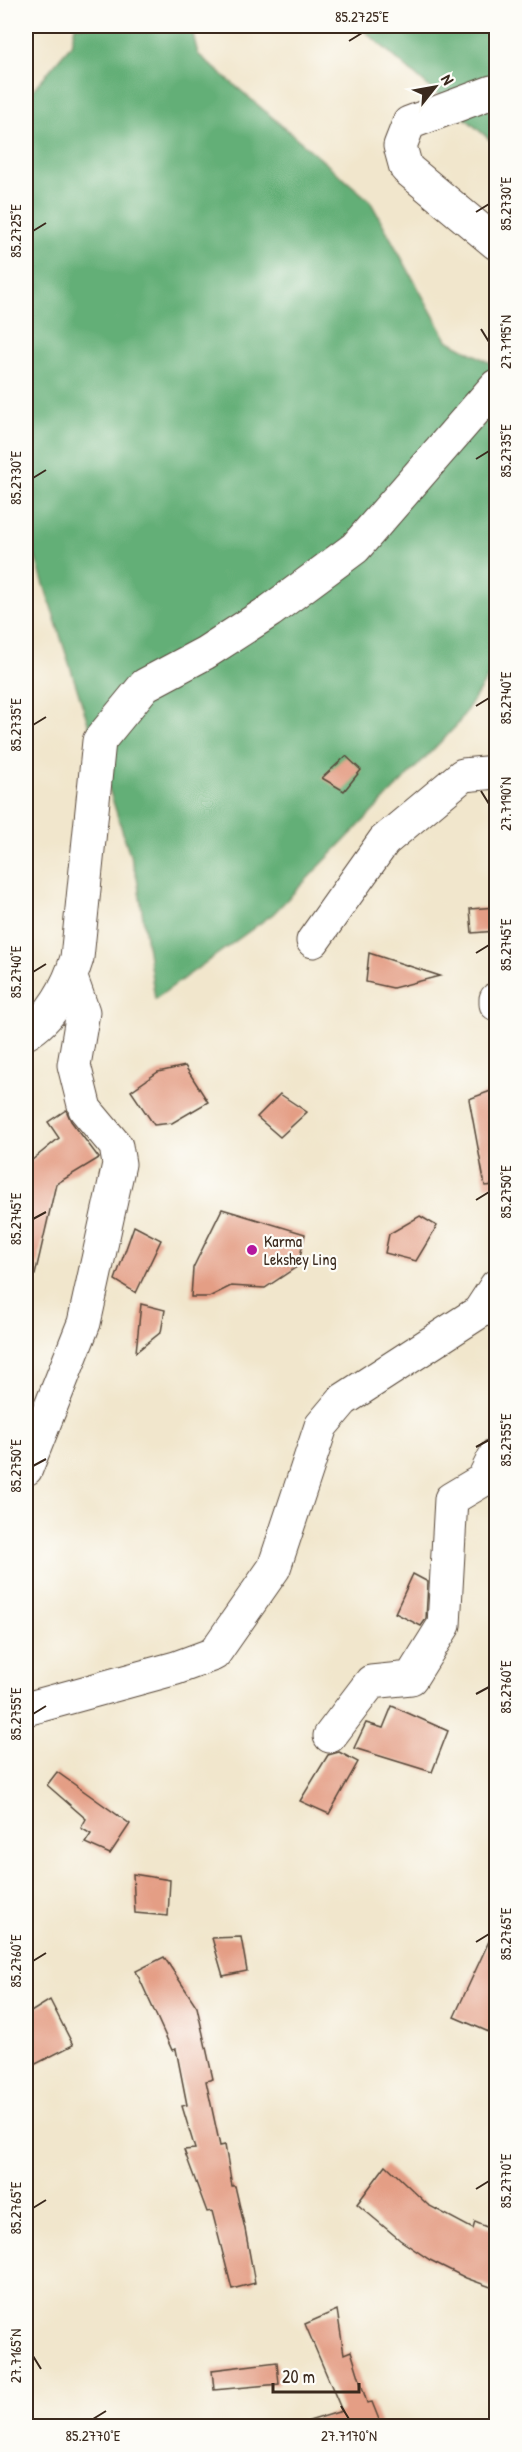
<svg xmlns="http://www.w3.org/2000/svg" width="522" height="2452" font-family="'Patrick Hand',sans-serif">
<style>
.forest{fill:#64af77;stroke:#506c4a;stroke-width:1.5}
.building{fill:#e49e85}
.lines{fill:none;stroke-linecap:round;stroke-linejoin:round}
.street-casing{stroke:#564638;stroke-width:35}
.street{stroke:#fff;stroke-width:33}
.ticks{fill:none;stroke:#3b2a1e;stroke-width:2}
.poi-dot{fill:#b5179e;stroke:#fdfcf7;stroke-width:2}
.labels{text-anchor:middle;stroke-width:4.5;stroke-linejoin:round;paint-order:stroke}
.poi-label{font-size:16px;fill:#3b2a1e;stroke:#fdfcf7;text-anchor:start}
.neatline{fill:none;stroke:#3b2a1e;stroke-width:2}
.ticks-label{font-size:15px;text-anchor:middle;fill:#3b2a1e}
</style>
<rect width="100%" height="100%" fill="#fdfcf7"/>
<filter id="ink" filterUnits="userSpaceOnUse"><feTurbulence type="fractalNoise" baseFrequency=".0167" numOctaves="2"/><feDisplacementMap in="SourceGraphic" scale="12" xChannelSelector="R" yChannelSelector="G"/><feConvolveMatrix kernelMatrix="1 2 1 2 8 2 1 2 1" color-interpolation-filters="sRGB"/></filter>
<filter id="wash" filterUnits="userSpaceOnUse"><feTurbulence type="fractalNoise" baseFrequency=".008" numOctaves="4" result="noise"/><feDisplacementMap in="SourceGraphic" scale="24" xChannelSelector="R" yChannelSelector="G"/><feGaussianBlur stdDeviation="1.35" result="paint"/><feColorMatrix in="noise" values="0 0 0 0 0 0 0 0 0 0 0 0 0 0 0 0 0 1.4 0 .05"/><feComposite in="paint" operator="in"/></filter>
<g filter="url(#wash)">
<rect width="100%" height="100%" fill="#f1e6cc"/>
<g class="forest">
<polygon points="75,26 191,26 198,54 370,201 447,340 496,366 496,665 457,725 273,914 155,999 137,877 26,528 26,98 71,45"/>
<polygon points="359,26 496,26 496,145"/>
</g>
<g id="blocks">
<g class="building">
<polygon points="346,756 361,770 344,791 322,778"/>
<polygon points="496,907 496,931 472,933 470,909"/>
<polygon points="369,953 440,976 393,988 366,982"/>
<polygon points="185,1066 208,1102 172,1123 154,1125 131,1091 158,1072"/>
<polygon points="496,1089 496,1185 485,1186 469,1099"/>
<polygon points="280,1094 307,1112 280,1137 257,1117"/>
<polygon points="66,1110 71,1121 99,1158 56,1184 35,1275 26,1274 26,1165 59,1138 48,1122"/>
<polygon points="222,1209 305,1234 298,1266 265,1288 231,1286 209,1297 191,1297 193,1268"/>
<polygon points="420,1216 437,1226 416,1261 385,1253 389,1234"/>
<polygon points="134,1226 161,1240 136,1293 115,1280"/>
<polygon points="141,1304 165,1310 161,1332 136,1352"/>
<polygon points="413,1574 428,1582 426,1619 421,1626 395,1613"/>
<polygon points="392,1706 448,1731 432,1772 354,1748 366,1723 383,1728"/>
<polygon points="339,1752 358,1762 329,1814 300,1801 328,1755"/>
<polygon points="57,1772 130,1824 110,1854 85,1843 91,1834 81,1828 86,1819 47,1785"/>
<polygon points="133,1874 170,1880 168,1916 135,1913"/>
<polygon points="496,1926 496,2035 454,2017"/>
<polygon points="241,1937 247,1971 223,1976 212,1938"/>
<polygon points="164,1957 197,2007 213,2079 206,2081 220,2146 225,2145 232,2186 235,2186 245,2229 255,2283 232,2289 212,2211 207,2212 184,2150 195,2149 182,2106 187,2105 176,2049 172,2050 136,1971"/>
<polygon points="50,2000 73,2045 26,2069 26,2015"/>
<polygon points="386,2165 428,2205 473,2229 475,2222 496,2231 496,2289 466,2278 430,2260 400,2240 357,2204"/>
<polygon points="337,2310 344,2354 351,2351 367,2403 372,2402 382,2427 310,2427 309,2421 342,2411 305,2324"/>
<polygon points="277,2362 279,2384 214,2390 212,2370"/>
</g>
</g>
</g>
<g filter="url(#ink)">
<use href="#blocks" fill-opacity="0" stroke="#564638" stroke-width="1.5"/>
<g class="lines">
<defs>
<g id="street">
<polyline points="496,93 492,92 409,123 400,146 406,168 496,243"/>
<polyline points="313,941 384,841 463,775 496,772"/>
<polyline points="496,999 496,1004"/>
<path d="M26,1033C51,1019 69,985 77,958L99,741L145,685L205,653L270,611L355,548L496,386"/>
<polyline points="26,1469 84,1323 119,1164 116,1146 85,1109 74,1065 83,1012 71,978"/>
<polyline points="26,1709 176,1668 214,1654 274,1568 321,1426 343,1400 479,1312 496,1286"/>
<polyline points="330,1736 371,1682 411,1678 444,1625 451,1499 483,1480 496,1454"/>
</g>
</defs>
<use href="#street" class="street-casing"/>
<use href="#street" class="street"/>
</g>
</g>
<path class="ticks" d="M349,41L362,33M476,212L489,204M33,231L46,223M481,329L489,342M476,459L489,451M33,478L46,470M476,706L489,698M33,725L46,717M481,791L489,804M476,953L489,945M33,972L46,964M476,1200L489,1192M33,1219L46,1212M476,1447L489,1440M33,1466L46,1459M476,1694L489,1687M33,1714L46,1706M476,1942L489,1934M33,1961L46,1953M476,2189L489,2181M33,2208L46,2200M33,2356L41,2369M341,2406L349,2419M93,2419L106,2411"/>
<circle class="poi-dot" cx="252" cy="1250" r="6"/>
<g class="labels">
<g class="poi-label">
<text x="264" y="1247">Karma<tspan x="264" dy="18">Lekshey Ling</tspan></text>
</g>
</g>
<rect width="522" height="2452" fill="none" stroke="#fdfcf7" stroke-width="66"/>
<g transform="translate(435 87) rotate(59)" stroke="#fdfcf7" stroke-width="4.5" paint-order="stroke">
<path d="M0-4.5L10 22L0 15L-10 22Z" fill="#3b2a1e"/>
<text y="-9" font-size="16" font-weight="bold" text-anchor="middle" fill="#3b2a1e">N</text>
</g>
<path d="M273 2383v9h86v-9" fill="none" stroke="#3b2a1e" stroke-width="3"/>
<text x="282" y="2383" font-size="18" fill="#3b2a1e" stroke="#fdfcf7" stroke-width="4.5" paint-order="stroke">20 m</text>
<rect x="33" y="33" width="456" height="2386" class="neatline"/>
<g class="ticks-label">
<text x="362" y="22">85.2725°E</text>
<text transform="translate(506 204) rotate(-90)" y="5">85.2730°E</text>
<text transform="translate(16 231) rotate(-90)" y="5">85.2725°E</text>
<text transform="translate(506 342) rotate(-90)" y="5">27.7195°N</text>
<text transform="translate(506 451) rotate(-90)" y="5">85.2735°E</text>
<text transform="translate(16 478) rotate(-90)" y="5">85.2730°E</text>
<text transform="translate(506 698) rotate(-90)" y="5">85.2740°E</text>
<text transform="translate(16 725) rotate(-90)" y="5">85.2735°E</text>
<text transform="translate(506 804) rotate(-90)" y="5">27.7190°N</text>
<text transform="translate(506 945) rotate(-90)" y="5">85.2745°E</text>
<text transform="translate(16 972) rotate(-90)" y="5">85.2740°E</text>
<text transform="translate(506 1192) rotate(-90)" y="5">85.2750°E</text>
<text transform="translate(16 1219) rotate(-90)" y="5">85.2745°E</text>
<text transform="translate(506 1440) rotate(-90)" y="5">85.2755°E</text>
<text transform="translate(16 1466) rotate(-90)" y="5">85.2750°E</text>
<text transform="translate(506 1687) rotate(-90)" y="5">85.2760°E</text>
<text transform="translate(16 1714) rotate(-90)" y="5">85.2755°E</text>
<text transform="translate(506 1934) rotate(-90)" y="5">85.2765°E</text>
<text transform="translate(16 1961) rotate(-90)" y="5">85.2760°E</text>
<text transform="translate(506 2181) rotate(-90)" y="5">85.2770°E</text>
<text transform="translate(16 2208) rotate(-90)" y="5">85.2765°E</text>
<text transform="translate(16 2356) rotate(-90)" y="5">27.7165°N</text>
<text x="93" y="2441">85.2770°E</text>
<text x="349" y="2441">27.7170°N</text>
</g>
</svg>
